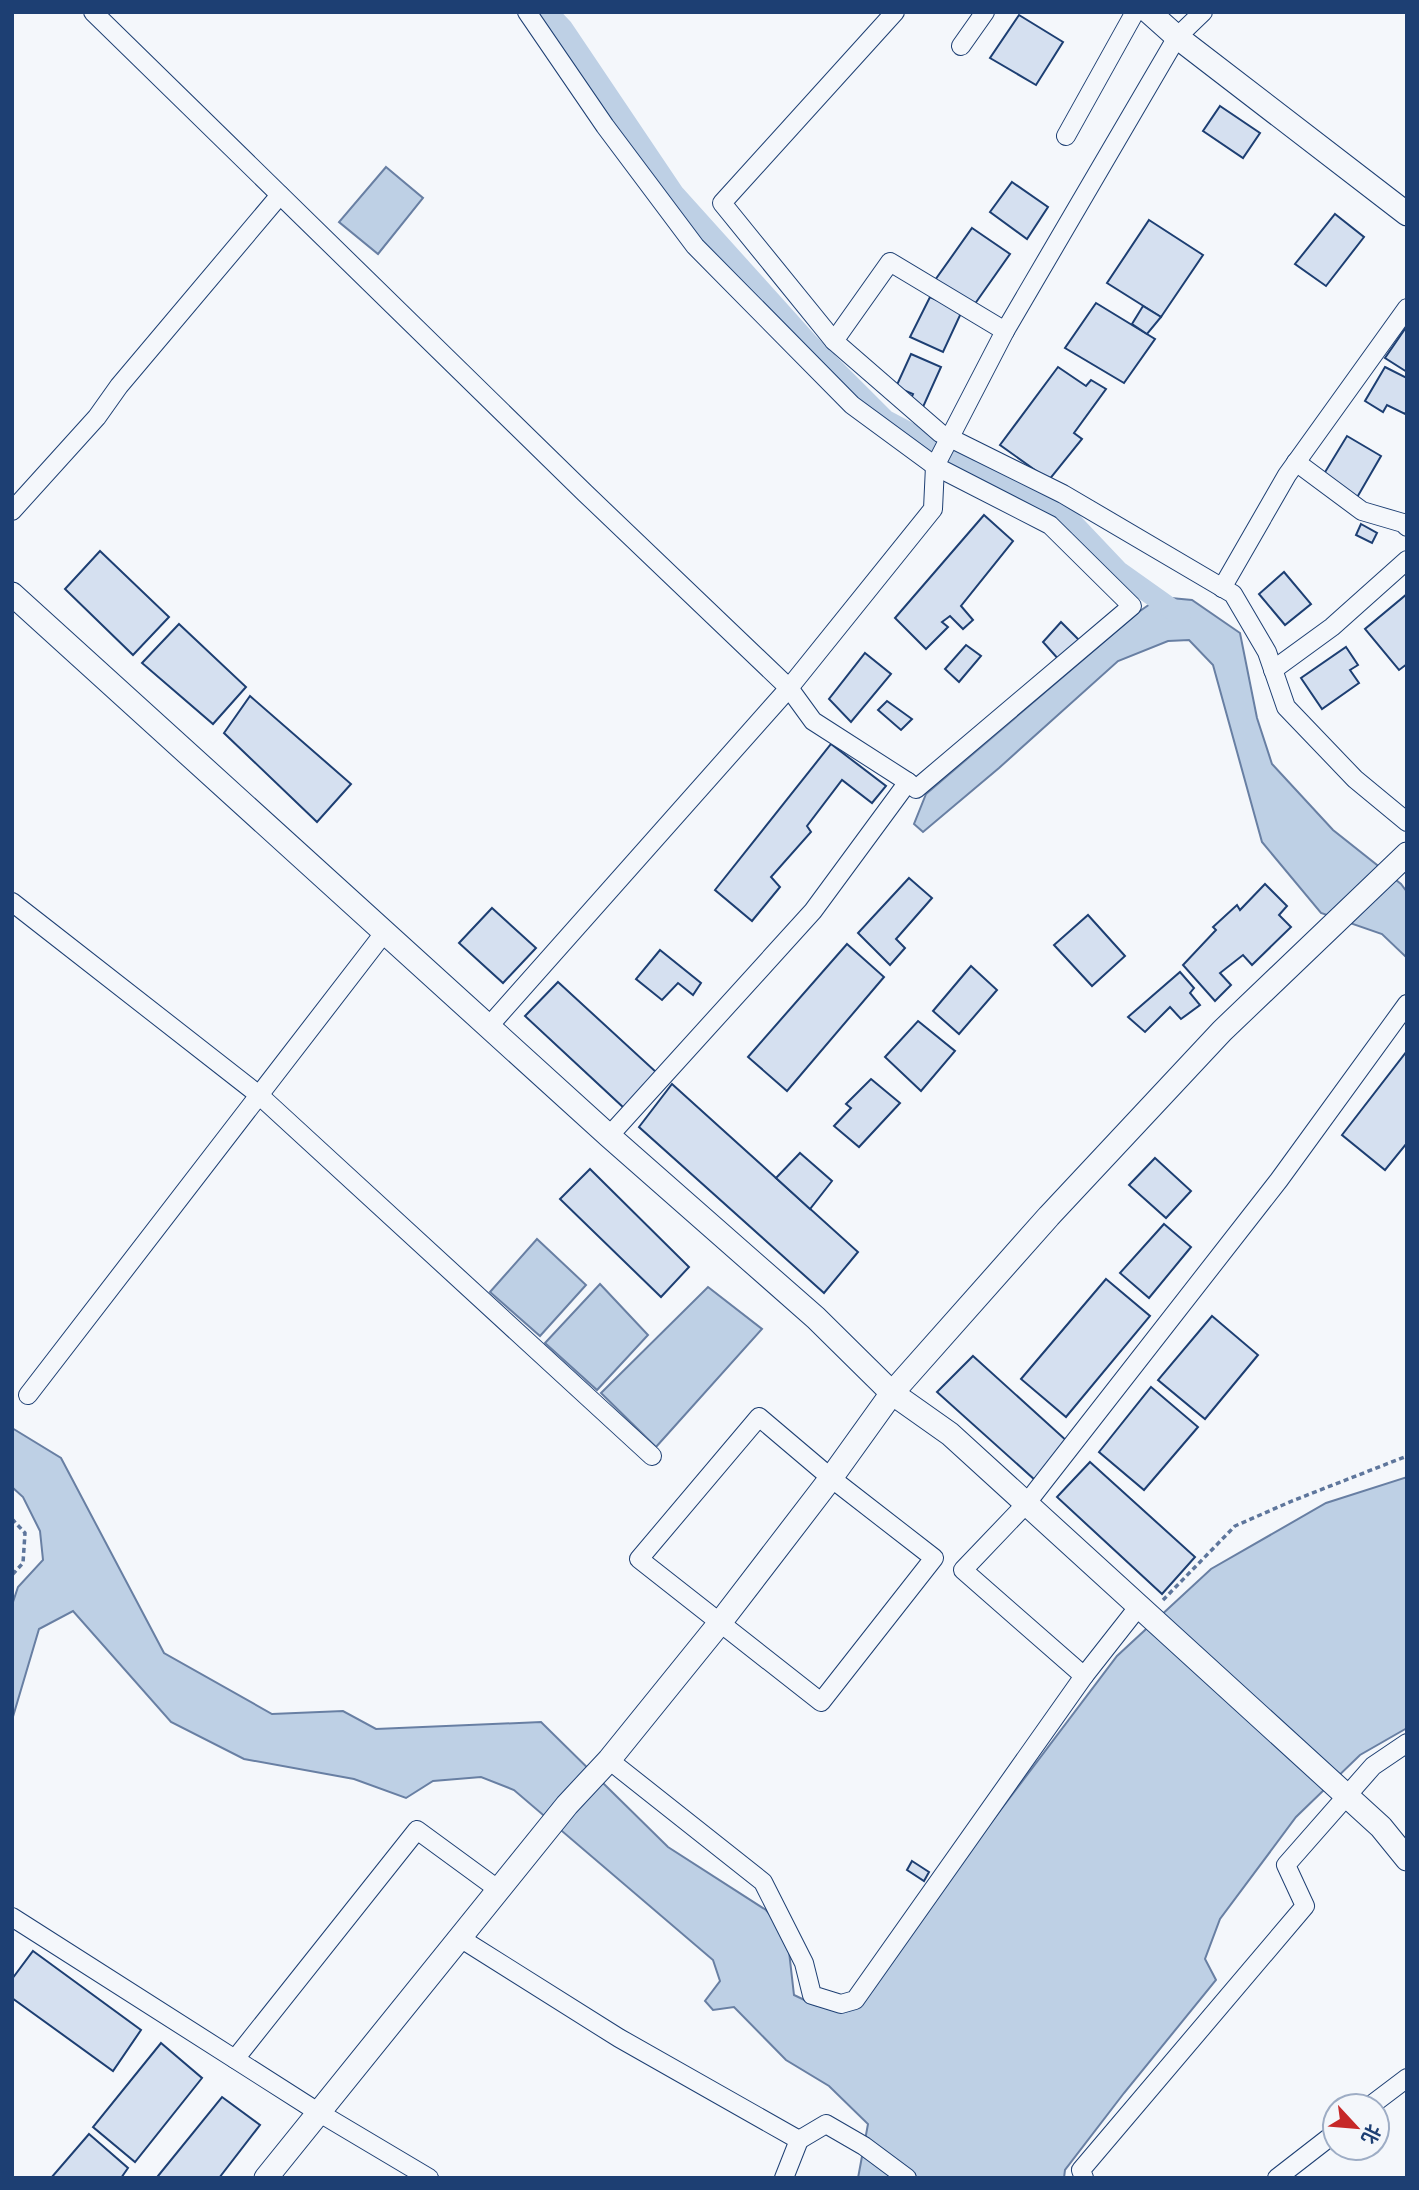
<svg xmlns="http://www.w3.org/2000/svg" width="1419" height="2190" font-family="Inter,'Noto Sans SC',sans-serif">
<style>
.water{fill:#bed0e5;stroke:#687fa3;stroke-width:2}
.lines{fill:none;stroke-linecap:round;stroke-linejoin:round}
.canal{stroke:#bed0e5;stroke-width:21}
.building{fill:#d5e0f0;stroke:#1d3f73;stroke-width:2}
.minor-casing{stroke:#1d3f73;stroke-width:20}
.tertiary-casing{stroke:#1d3f73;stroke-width:25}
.path{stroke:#5e769c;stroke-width:3.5;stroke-dasharray:5 3.5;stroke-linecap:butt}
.minor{stroke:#f4f7fb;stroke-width:18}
.tertiary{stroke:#f4f7fb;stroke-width:23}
</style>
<rect width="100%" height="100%" fill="#f4f7fb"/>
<g class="water">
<polygon points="386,167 423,198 378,254 339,222"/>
<polygon points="1160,597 1192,600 1240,633 1257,718 1272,764 1333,830 1401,884 1407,892 1407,958 1382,934 1321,913 1262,842 1213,665 1189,640 1168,641 1118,661 999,768 923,832 914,824 926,794 1140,611"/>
<polygon points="537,1239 586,1285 540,1336 490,1292"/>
<polygon points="600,1284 648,1335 597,1390 545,1343"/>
<polygon points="708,1287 762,1329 656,1447 601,1393"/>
<polygon points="12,1428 61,1458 164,1653 272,1714 343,1711 376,1729 541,1722 668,1847 766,1910 787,1934 794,1995 815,2005 844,2012 971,1849 1117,1656 1211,1569 1326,1503 1407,1477 1407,1728 1360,1755 1296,1817 1220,1919 1205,1959 1216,1980 1124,2093 1065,2170 1064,2178 858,2178 868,2124 829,2086 786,2060 734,2007 713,2010 705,2001 720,1981 713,1960 514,1790 481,1777 433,1781 406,1798 354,1779 244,1759 171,1722 73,1611 39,1629 12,1720 12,1605 18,1587 43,1560 40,1531 23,1497 12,1487"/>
</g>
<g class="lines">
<polyline class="canal" points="547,12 563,29 674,194 809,344 885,420 1064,514 1118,571 1180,615"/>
</g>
<g class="building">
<polygon points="1019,15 1063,42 1036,85 990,58"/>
<polygon points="1220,106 1260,133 1243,158 1203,131"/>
<polygon points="1012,182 1048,207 1027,239 990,212"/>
<polygon points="1335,214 1364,237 1326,286 1295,264"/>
<polygon points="1149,220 1203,255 1161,317 1107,283"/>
<polygon points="972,228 1010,254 972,308 933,283"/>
<polygon points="930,297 962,311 943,352 910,337"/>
<polygon points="1096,303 1155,339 1124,383 1065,348"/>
<polygon points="1143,306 1161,317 1147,334 1132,324"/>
<polygon points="1407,326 1407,372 1385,358"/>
<polygon points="911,354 941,367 923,407 910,401 913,394 896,387"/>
<polygon points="1058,367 1086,386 1091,380 1106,389 1074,433 1082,439 1049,480 1000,445"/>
<polygon points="1385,367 1407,378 1407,410 1405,414 1387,405 1383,412 1365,401"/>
<polygon points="1347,436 1381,456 1355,501 1319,482"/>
<polygon points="984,515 1013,541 961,606 973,620 963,629 950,616 942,622 948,627 926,649 895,618"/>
<polygon points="1361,524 1377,533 1372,543 1356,535"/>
<polygon points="100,551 169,617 133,655 65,589"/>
<polygon points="1284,572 1311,604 1285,625 1259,594"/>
<polygon points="1407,594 1407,664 1399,670 1365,629"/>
<polygon points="1061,622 1080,641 1060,661 1043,642"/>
<polygon points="179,624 246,687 213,724 142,663"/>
<polygon points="966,645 981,656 959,682 945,669"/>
<polygon points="1346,647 1358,665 1350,670 1359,683 1322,709 1301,678"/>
<polygon points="865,653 891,674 851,722 829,699"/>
<polygon points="250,696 351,784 317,822 224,733"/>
<polygon points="887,701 912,719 901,730 878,710"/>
<polygon points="831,744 886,786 872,803 842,780 807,826 811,832 771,877 780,887 752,921 715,890"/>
<polygon points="909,878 932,898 896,939 905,948 890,965 858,933"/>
<polygon points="1265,884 1287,906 1279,915 1291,927 1252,965 1243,955 1220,973 1231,985 1215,1001 1183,965 1216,930 1213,927 1237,905 1240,910"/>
<polygon points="492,908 536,948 503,983 459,943"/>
<polygon points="1088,915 1125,956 1092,986 1054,945"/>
<polygon points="847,944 884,977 787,1091 748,1057"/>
<polygon points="660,950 701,983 693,995 678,983 662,1000 636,979"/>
<polygon points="971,966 997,990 959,1034 933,1011"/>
<polygon points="1180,972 1194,988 1190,993 1200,1005 1181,1019 1170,1007 1145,1032 1128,1017"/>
<polygon points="558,982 656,1072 624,1108 525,1016"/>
<polygon points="918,1021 955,1051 921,1091 885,1057"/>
<polygon points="1407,1051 1407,1143 1385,1170 1342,1135"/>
<polygon points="871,1079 900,1103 859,1147 834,1126 851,1108 846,1104"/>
<polygon points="672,1084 858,1252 824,1293 639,1127"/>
<polygon points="800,1153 832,1181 810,1209 776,1178"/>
<polygon points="1155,1158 1191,1191 1166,1218 1129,1185"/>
<polygon points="590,1169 689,1267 661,1297 560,1199"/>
<polygon points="1164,1224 1191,1247 1149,1298 1120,1273"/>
<polygon points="1106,1279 1150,1316 1066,1417 1021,1379"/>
<polygon points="1212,1316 1258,1355 1205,1419 1158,1380"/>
<polygon points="973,1356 1068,1442 1035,1480 937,1392"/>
<polygon points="1151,1387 1198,1427 1144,1490 1099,1452"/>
<polygon points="1090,1462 1195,1557 1162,1594 1057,1497"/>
<polygon points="912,1861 929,1872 924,1881 907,1870"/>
<polygon points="33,1951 141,2030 113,2071 12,1998 12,1979"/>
<polygon points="161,2043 202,2078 135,2162 93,2127"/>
<polygon points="222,2097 260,2125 219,2178 160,2178 158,2176"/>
<polygon points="89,2134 128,2168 121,2178 51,2178"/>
</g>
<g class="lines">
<defs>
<g id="minor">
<polyline points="93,12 585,493 789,688 813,721 908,782 813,911 609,1136"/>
<polyline points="527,12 605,126 695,246 852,405 935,466 1050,525 1132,606 916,789 908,782"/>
<polyline points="895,12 722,203 834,341 940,433 1063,494 1233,594 1267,652 1286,707 1355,779 1407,822"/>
<polyline points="961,46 985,12"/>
<polyline points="1066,136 1135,12"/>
<polyline points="834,341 890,262 1005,331"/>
<polyline points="1296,462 1362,511 1403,523 1407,527"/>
<polyline points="12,511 97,417 119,386 280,195"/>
<polyline points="1222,588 1287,475 1407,308"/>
<polyline points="1273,670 1332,627 1407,560"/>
<polyline points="12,902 259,1095 652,1456"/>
<polyline points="489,1026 789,688 933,509 935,466 1005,331 1177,37 1203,12"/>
<polyline points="28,1395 384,933"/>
<polygon points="759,1417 831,1478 934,1558 821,1702 639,1559"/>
<polyline points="1139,1606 1084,1676 963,1570 1026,1504 1279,1180 1407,1004"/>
<polyline points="609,1760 763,1882 804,1963 812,1995 841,2004 855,2000 1084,1676"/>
<polyline points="12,1917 318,2112 429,2178"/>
<polyline points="460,1938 619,2038 799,2140 784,2178"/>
<polyline points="235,2059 417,1830 499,1890"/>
<polyline points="1370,2106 1407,2078"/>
<polyline points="799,2140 826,2124 864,2146 907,2178"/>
<polyline points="1084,2178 1081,2170 1305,1906 1286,1865 1373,1766 1407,1743"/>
<polyline points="1277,2178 1335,2133"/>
</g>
<g id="tertiary">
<polyline points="1149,12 1177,37 1407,214"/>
<polyline points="12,594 609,1136 816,1318 892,1393 950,1434 1381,1827 1407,1859"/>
<polyline points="266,2178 567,1805 609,1760 719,1624 831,1478 892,1393 1049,1216 1222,1031 1407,854"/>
</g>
</defs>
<use href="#minor" class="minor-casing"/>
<use href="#tertiary" class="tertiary-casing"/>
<g class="path">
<polyline points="12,1519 25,1533 23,1563 12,1575"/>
<polyline points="1163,1600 1235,1526 1292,1501 1407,1456"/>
</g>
<use href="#minor" class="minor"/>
<use href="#tertiary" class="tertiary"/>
</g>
<rect width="1419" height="2190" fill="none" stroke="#1d3f73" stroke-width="28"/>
<g transform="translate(1356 2127) rotate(116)"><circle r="33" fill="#f4f7fb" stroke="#9eadc5" stroke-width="2"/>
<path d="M0-5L12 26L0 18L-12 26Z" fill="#c62828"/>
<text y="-10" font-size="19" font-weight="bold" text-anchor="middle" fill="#1d3f73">北</text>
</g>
</svg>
